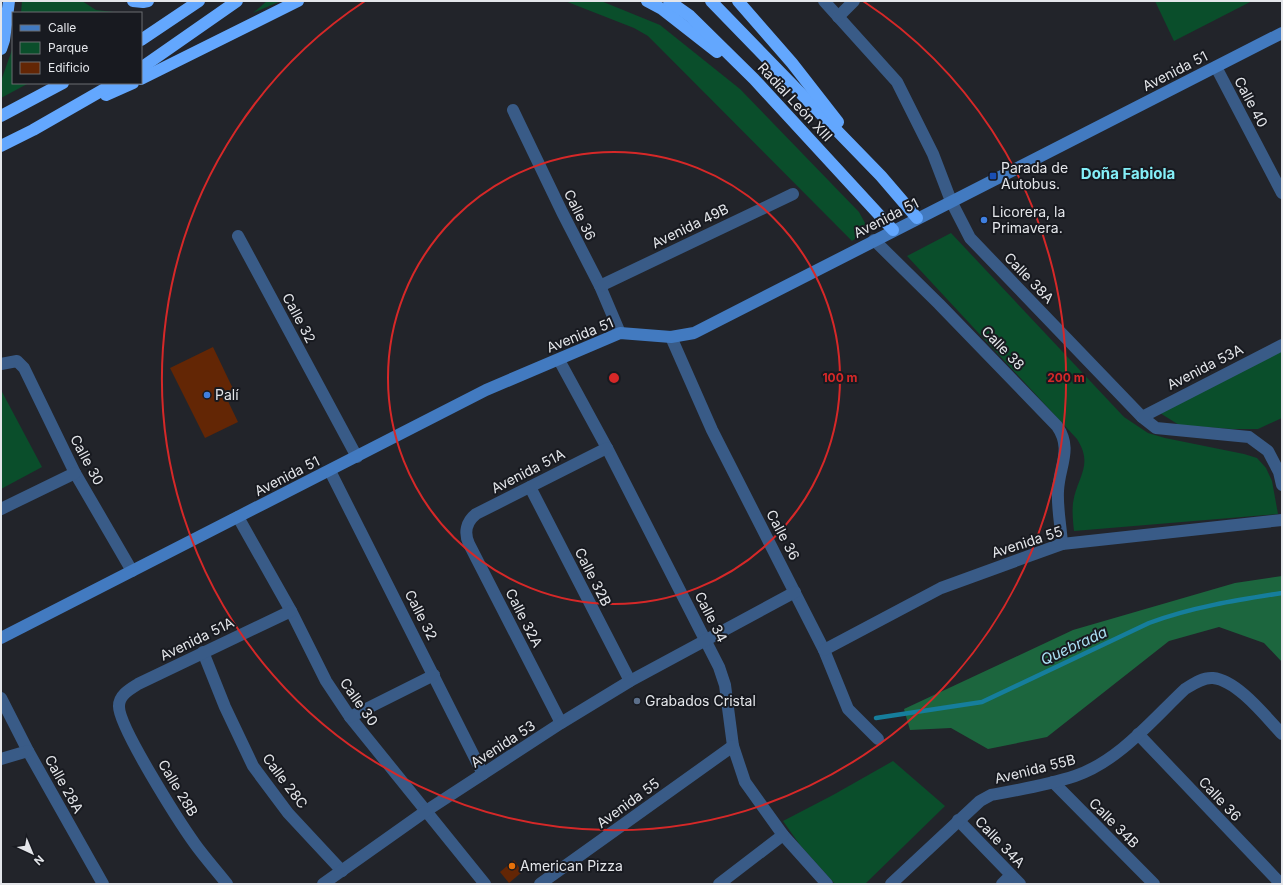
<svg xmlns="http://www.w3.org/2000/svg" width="1283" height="885" font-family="Inter,sans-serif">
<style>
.green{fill:#0a4e2b}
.forest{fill:#1c663e}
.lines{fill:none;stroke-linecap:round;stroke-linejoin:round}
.stream{stroke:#167e9c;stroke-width:4.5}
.building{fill:#632605}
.street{stroke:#395b87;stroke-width:12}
.secondary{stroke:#427ac0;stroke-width:12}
.highway{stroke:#63a7fe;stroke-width:12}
.ring{fill:none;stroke:#d62828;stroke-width:2}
.transit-dot{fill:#1a4fb4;stroke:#181a20;stroke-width:1.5}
.shop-dot{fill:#3f7fe0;stroke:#181a20;stroke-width:1.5}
.service-dot{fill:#5c6f8a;stroke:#181a20;stroke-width:1.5}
.food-dot{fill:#e8710a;stroke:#181a20;stroke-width:1.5}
.labels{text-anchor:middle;stroke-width:4;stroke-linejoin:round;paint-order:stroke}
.street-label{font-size:14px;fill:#e4e6ea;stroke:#181a20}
.poi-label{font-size:14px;fill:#e4e6ea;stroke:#181a20;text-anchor:start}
.neighbourhood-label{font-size:15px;font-weight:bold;fill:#84eff8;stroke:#181a20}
.water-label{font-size:15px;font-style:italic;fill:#abe0f4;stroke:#181a20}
.centre{fill:#d62828;stroke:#181a20;stroke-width:2}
.ring-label{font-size:12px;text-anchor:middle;font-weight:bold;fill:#d62828;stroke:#181a20;stroke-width:4;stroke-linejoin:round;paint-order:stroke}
</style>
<rect width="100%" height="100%" fill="#22242a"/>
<g class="green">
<polygon points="22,1 82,1 96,10 123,13 21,13"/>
<polygon points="267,1 281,1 253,13"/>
<polygon points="565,1 601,1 660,25 740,89 859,212 865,223 864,231 852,241 648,36 634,28"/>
<polygon points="1155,1 1252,1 1174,41"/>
<polygon points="13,47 13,83 29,83 1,98 1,81"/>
<path d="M951,233L1124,417L1148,433L1165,438L1244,454L1257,458L1266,468L1272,481L1278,514L1074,531C1073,522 1072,512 1073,503C1077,476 1094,466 1077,439L907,256Z"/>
<polygon points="1282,351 1282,418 1258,429 1232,429 1179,425 1160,413"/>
<polygon points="1,390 42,467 1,489"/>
<polygon points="893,761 945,806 865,884 835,884 800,845 783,821 833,795"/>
</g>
<polygon class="forest" points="1282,576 1282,662 1264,643 1219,627 1169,641 1047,737 988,749 951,728 910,730 904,709 1073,630 1235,583"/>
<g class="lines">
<path class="stream" d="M876,718L982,702L1149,623C1192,607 1237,600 1282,593"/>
</g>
<g class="building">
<polygon points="213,347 235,393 226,397 238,422 205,438 170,368"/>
<polygon points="514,860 522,872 509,883 500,872"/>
</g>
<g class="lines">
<g class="street">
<polyline points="824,1 897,82 933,154 951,201 970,238 1142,417 1156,428 1249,437 1268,451 1279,472 1282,485"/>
<polyline points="838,17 854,1"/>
<polyline points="1216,67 1282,193"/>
<polyline points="513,110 562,212 600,286 620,333"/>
<polyline points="238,236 357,457"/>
<path d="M874,240L939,304L1057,426C1073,449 1059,466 1058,491C1057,508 1061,527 1062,544"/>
<polyline points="600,286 793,194"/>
<polyline points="671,337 712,430 824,650 848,709 878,739"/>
<polyline points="559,360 607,448 719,667 725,685 733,746 745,782 783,835 827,884"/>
<polyline points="1,364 17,361 24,368 75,473 132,571"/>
<polyline points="1142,417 1282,345"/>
<polyline points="330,471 483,774"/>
<polyline points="530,487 630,681"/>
<polyline points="1,509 75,473"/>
<polyline points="238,517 291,611 326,681 350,717 485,884"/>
<polyline points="824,650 941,588 1062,544 1282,520"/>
<polyline points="203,652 225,707 253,766 288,813 342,871"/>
<polyline points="1,698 28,751 103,884"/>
<polyline points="350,717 434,675"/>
<path d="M561,723L469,544C464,533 466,522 476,514L607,448"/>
<polyline points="1138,734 1281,884"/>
<polyline points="1,759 28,751"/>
<polyline points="1053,782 1154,884"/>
<polyline points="958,820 1020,884"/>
<path d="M227,884C217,871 205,858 195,844C180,823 118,726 119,706C119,695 130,689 138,684L291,611"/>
<polyline points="323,884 426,811 561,723 630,681 795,592"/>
<polyline points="540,884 733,746"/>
<polyline points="719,884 783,835"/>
<path d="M891,884L980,801L991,795C1019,790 1048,785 1075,776C1119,761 1152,720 1185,689C1193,684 1203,677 1213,678C1237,680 1266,717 1282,734"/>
<polyline points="1002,884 1011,875"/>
</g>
<polyline class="secondary" points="1,638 486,390 620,333 671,337 694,333 1282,33"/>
<g class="highway">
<polyline points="133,1 143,2 148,1"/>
<polyline points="647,1 662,9 717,52"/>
<polyline points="669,1 690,16 754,79 893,230"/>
<polyline points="711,1 881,176 917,218"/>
<polyline points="738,1 792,63 838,122"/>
<polyline points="141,40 199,1"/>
<polyline points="1,49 4,40 9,1"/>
<polyline points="141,68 237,1"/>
<polyline points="141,79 298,1"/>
<polyline points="106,95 133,83"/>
<polyline points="1,116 63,83"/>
<polyline points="1,146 33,130 115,83"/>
</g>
</g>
<g class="ring">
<circle cx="614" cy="378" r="226"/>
<path d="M863 1A452 452 0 1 1 365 1"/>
</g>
<rect class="transit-dot" x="989" y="172" width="8" height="8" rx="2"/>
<g class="shop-dot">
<circle cx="984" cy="220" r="4"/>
<circle cx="207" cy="395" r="4"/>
</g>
<circle class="service-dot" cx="637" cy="701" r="4"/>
<circle class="food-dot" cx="512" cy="866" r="4"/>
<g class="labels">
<g class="street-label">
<text transform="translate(1175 71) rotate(-27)" y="5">Avenida 51</text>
<text transform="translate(795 102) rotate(47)" y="5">Radial León XIII</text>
<text transform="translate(1251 102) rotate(62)" y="5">Calle 40</text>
<text transform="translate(580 215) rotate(64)" y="5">Calle 36</text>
<text transform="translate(886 218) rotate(-27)" y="5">Avenida 51</text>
<text transform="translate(690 226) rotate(-26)" y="5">Avenida 49B</text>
<text transform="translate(1029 278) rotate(46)" y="5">Calle 38A</text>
<text transform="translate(299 318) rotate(62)" y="5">Calle 32</text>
<text transform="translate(580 335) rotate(-22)" y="5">Avenida 51</text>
<text transform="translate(1003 348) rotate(46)" y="5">Calle 38</text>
<text transform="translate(1205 367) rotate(-27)" y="5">Avenida 53A</text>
<text transform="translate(87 460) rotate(62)" y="5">Calle 30</text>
<text transform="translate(528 471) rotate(-27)" y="5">Avenida 51A</text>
<text transform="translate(287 476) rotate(-27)" y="5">Avenida 51</text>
<text transform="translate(783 535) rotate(62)" y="5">Calle 36</text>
<text transform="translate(1027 542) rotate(-18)" y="5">Avenida 55</text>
<text transform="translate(593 577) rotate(63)" y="5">Calle 32B</text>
<text transform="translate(421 615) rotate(63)" y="5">Calle 32</text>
<text transform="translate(711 617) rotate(63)" y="5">Calle 34</text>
<text transform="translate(524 618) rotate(63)" y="5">Calle 32A</text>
<text transform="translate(197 639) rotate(-26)" y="5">Avenida 51A</text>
<text transform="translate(359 702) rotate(55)" y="5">Calle 30</text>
<text transform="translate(503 744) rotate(-33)" y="5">Avenida 53</text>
<text transform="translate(1035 769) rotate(-14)" y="5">Avenida 55B</text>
<text transform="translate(285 781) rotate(53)" y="5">Calle 28C</text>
<text transform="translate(64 784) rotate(61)" y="5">Calle 28A</text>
<text transform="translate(178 788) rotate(59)" y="5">Calle 28B</text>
<text transform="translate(1220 799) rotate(47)" y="5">Calle 36</text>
<text transform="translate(628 803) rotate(-36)" y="5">Avenida 55</text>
<text transform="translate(1114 823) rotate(45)" y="5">Calle 34B</text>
<text transform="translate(1000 842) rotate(46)" y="5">Calle 34A</text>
</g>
<g class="poi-label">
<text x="1001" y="173">Parada de<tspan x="1001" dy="16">Autobus.</tspan></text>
<text x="992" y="217">Licorera, la<tspan x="992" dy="16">Primavera.</tspan></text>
<text x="215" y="400">Palí</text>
<text x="645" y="706">Grabados Cristal</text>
<text x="520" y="871">American Pizza</text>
</g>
<g class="neighbourhood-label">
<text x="1128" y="179">Doña Fabiola</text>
</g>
<g class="water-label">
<text transform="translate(1074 646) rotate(-25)" y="5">Quebrada</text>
</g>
</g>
<circle cx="614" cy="378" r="6" class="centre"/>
<g class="ring-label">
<text x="840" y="382">100 m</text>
<text x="1066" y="382">200 m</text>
</g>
<rect width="1283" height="885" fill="none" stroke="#e4e6ea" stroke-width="4"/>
<rect x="12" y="12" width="130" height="72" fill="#181a20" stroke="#6a6c71"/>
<rect x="20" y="25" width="20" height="6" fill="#427ac0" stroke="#6a6c71"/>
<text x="48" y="32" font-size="12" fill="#e4e6ea">Calle</text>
<rect x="20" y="42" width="20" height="12" fill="#0a4e2b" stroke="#6a6c71"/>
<text x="48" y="52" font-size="12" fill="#e4e6ea">Parque</text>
<rect x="20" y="62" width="20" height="12" fill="#632605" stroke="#6a6c71"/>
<text x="48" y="72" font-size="12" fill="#e4e6ea">Edificio</text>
<g transform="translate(32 853) rotate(136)" stroke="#181a20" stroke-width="3" paint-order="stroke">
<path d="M0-3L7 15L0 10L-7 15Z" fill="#e4e6ea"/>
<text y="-6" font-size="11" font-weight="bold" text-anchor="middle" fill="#e4e6ea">N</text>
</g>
</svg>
